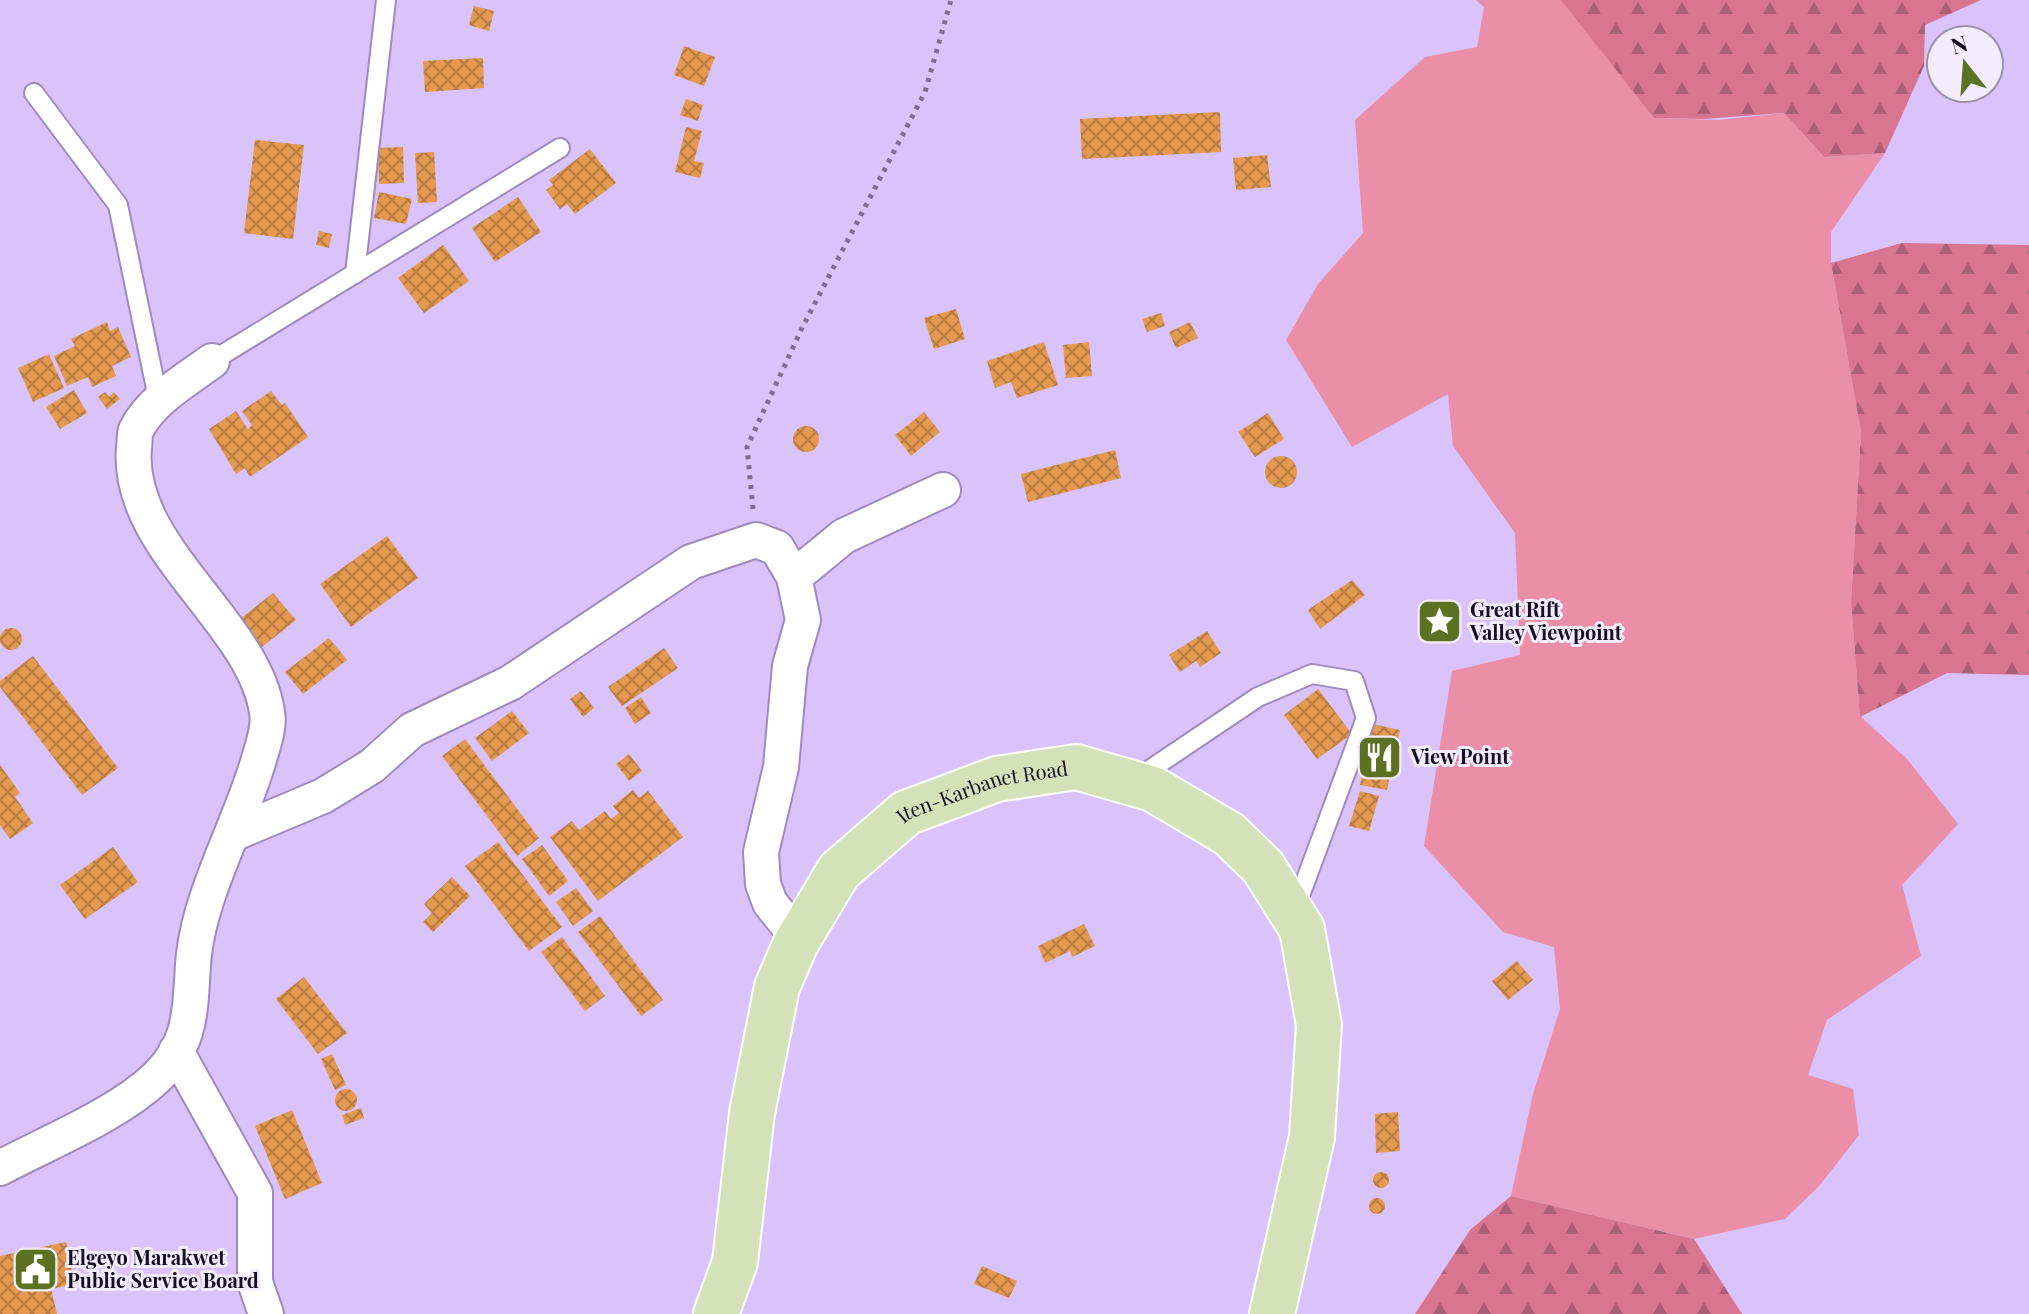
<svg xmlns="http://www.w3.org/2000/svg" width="2029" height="1314" font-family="'Playfair Display',serif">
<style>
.grass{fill:#eb8ea7}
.forest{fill:url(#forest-firs)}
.building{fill:url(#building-cross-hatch)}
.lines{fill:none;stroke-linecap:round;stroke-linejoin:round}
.lane-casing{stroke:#9f8abe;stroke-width:22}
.street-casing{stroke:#9f8abe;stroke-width:38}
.primary-casing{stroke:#fff;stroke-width:48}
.path{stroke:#7d6d93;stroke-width:5;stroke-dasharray:4 6;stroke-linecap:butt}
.lane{stroke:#fff;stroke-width:18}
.street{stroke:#fff;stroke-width:34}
.primary{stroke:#d5e2b9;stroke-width:44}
.labels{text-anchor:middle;stroke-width:6;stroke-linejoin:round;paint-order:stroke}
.poi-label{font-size:20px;font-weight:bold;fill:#160e21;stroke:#f3ecfd;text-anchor:start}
.street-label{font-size:20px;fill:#160e21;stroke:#f3ecfd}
</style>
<defs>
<pattern id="forest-firs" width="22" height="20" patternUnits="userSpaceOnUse" patternTransform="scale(2)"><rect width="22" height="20" fill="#d87591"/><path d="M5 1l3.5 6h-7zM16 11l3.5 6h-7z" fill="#ae5e76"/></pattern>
<pattern id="building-cross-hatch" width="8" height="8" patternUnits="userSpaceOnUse" patternTransform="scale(2)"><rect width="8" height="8" fill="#e39950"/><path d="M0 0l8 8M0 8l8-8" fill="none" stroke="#b77b42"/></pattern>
</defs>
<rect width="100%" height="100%" fill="#d9c3fa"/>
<polygon class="grass" points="1476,0 1575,0 1654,118 1718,120 1784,113 1824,157 1885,153 1831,232 1831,263 1861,432 1851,602 1860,716 1907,759 1958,824 1902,885 1921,956 1827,1020 1808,1075 1853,1089 1859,1135 1820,1185 1785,1219 1694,1239 1511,1196 1533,1094 1560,1009 1554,947 1503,932 1424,846 1452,671 1520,655 1515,533 1453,446 1448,394 1352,447 1286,340 1318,284 1363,233 1355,120 1425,57 1477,47 1484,7"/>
<g class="forest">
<polygon points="1561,0 1981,0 1925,25 1924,66 1885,153 1824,157 1784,113 1704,119 1654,118"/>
<polygon points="1902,243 2029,245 2029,675 1947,673 1860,717 1851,602 1861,432 1831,263"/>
<polygon points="1511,1196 1694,1239 1742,1314 1415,1314 1470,1230"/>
</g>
<g class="building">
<polygon points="474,6 494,11 489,31 469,25"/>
<polygon points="684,46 715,57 704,86 674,75"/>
<polygon points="483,58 484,88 425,92 423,61"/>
<polygon points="686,99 703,105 698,121 680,115"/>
<polygon points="1220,112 1221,152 1082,159 1080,119"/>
<polygon points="686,127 702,131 694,161 704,163 700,178 675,172"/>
<polygon points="255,140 304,145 293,239 244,233"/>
<polygon points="403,147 404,183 379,184 378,148"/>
<polygon points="590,149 616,183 575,214 567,204 560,209 546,190 553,185 549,180"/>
<polygon points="434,152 437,202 418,203 415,153"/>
<polygon points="1267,155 1271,187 1236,190 1233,158"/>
<polygon points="379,192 412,199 406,224 374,218"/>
<polygon points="518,197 541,232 495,262 472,228"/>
<polygon points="319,231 332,234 329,248 316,245"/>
<polygon points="443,245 469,281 424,313 398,278"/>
<polygon points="956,309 965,339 934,349 924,318"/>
<polygon points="1161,313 1165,326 1147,332 1142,319"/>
<polygon points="107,322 110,331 118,327 131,357 112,366 116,376 92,387 88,377 67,386 54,356 75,346 71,339"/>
<polygon points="1190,322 1198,338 1176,348 1169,332"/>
<polygon points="1044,342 1058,385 1017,398 1011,382 995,388 987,361"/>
<polygon points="1089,342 1092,376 1066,378 1063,345"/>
<polygon points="49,354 64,388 33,402 18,368"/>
<polygon points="74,390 87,413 60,429 46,407"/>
<polygon points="271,391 282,405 285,403 308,437 250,477 245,468 236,474 209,429 236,411 248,429 252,425 242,411"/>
<polygon points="105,392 109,397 114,392 120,399 107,409 98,397"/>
<polygon points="924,412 940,432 911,456 895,435"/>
<polygon points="1268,413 1284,439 1255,457 1238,432"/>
<circle cx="806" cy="439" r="13"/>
<polygon points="1115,450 1121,478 1028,502 1021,474"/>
<circle cx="1281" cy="472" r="16"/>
<polygon points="387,536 418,578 351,627 320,584"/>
<polygon points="1352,580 1365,595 1320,629 1308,610"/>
<polygon points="273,593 296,620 262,647 240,619"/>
<circle cx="11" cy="639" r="11"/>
<polygon points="1207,631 1221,653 1200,667 1196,661 1180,672 1169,655"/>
<polygon points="329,638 347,660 303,694 285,672"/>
<polygon points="664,648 678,668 622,706 608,687"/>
<polygon points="33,656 118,768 82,795 0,687 0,681"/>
<polygon points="1318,689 1352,734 1317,759 1284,715"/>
<polygon points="581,691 594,708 583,717 570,699"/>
<polygon points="641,697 651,713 635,724 625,708"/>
<polygon points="512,711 529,733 492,761 475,738"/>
<polygon points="1373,724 1400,730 1387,790 1360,785"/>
<polygon points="465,739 539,838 517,856 442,756"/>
<polygon points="629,754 642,771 629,781 616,764"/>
<polygon points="0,765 20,793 15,797 33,823 10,839 0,825"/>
<polygon points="633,790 639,798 648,791 683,837 598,901 550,837 572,821 579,830 605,811 611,819 619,813 613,806"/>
<polygon points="1360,791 1379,796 1369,831 1349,826"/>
<polygon points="498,842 562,927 529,951 465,866"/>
<polygon points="542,845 568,881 549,896 522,859"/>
<polygon points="113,847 138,882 85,919 60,885"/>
<polygon points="452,877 470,896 433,932 423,922 432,913 424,904"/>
<polygon points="576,888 593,911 573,926 556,902"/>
<polygon points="600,916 663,1000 641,1016 578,932"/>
<polygon points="1084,924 1095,946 1072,957 1070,951 1045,963 1038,946"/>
<polygon points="562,937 605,996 585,1011 541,952"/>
<polygon points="1517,961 1533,980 1508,1000 1492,981"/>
<polygon points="304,977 347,1033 318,1054 276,999"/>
<polygon points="332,1054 346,1085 335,1090 321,1059"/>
<circle cx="346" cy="1100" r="11"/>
<polygon points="361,1108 364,1118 345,1125 342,1115"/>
<polygon points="292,1110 322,1183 285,1199 255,1126"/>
<polygon points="1398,1112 1400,1151 1376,1153 1375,1114"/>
<circle cx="1381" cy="1180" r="8"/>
<circle cx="1377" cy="1206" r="8"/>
<polygon points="66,1242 75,1284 51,1289 57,1314 0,1314 0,1256"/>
<polygon points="982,1266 1017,1281 1009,1298 974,1284"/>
</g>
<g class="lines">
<defs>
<g id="lane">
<polyline points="34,93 118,205 159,403"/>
<polyline points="355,274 386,0"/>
<polyline points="212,361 560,148"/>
<polyline points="1136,779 1258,697 1312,674 1354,681 1366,718 1295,909"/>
</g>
<g id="street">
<polyline points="794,577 844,536 943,490"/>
<polyline points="235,833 323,796 372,766 412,730 510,683 691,562 756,540 777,548 794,577 803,620 790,666 781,767 761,852 763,884 770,903 799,939"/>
<polyline points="176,1051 255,1193 255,1282 266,1314"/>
<path d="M0,1168C49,1142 117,1115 157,1077C196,1039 189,1001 194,954C201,891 241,822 259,759C263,745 270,727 267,712C254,622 125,547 134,448C135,442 134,435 136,430C151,400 186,380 212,361"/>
</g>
<g id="primary">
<path id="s1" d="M716,1314L735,1262L752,1113L777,987L796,943L839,871L906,813L997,779L1076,767L1153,789L1229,834L1263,867L1302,929L1319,1025L1312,1137L1272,1314"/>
</g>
</defs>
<use href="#lane" class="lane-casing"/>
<use href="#street" class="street-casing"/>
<use href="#primary" class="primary-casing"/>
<polyline class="path" points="753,509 747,447 802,328 925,92 951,0"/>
<use href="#lane" class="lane"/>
<use href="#street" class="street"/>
<use href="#primary" class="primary"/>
</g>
<defs>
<symbol id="sight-square" viewBox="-11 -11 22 22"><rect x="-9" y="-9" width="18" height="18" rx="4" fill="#5c7121" stroke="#f3ecfd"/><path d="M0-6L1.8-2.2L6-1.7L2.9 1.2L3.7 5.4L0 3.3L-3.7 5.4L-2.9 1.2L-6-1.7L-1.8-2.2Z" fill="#fff"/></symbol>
<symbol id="restaurant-square" viewBox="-11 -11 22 22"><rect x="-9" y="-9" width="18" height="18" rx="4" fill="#5c7121" stroke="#f3ecfd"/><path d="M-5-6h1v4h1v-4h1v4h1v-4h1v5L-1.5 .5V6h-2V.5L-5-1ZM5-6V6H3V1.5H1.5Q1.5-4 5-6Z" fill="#fff"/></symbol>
<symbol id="civic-square" viewBox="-11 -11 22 22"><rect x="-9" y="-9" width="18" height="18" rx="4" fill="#5c7121" stroke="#f3ecfd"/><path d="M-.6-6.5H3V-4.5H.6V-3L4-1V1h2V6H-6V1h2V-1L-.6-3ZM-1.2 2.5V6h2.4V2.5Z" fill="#fff"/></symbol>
</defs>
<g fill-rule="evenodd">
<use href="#sight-square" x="1414" y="596" width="51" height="51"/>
<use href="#restaurant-square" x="1354" y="732" width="51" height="51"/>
<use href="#civic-square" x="10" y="1244" width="51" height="51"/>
</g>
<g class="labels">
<g class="poi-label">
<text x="1470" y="617">Great Rift<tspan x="1470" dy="23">Valley Viewpoint</tspan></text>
<text x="1411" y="764">View Point</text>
<text x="67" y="1265">Elgeyo Marakwet<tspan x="67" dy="23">Public Service Board</tspan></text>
</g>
<g class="street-label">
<text dy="7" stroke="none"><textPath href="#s1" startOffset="634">Iten-Karbanet Road</textPath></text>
</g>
</g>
<g transform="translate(1965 64) rotate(343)"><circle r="38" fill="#f3ecfd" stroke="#9b93a5" stroke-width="2"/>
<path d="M0-6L14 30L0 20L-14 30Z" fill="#5c7121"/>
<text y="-12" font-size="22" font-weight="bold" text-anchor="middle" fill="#160e21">N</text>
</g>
</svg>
